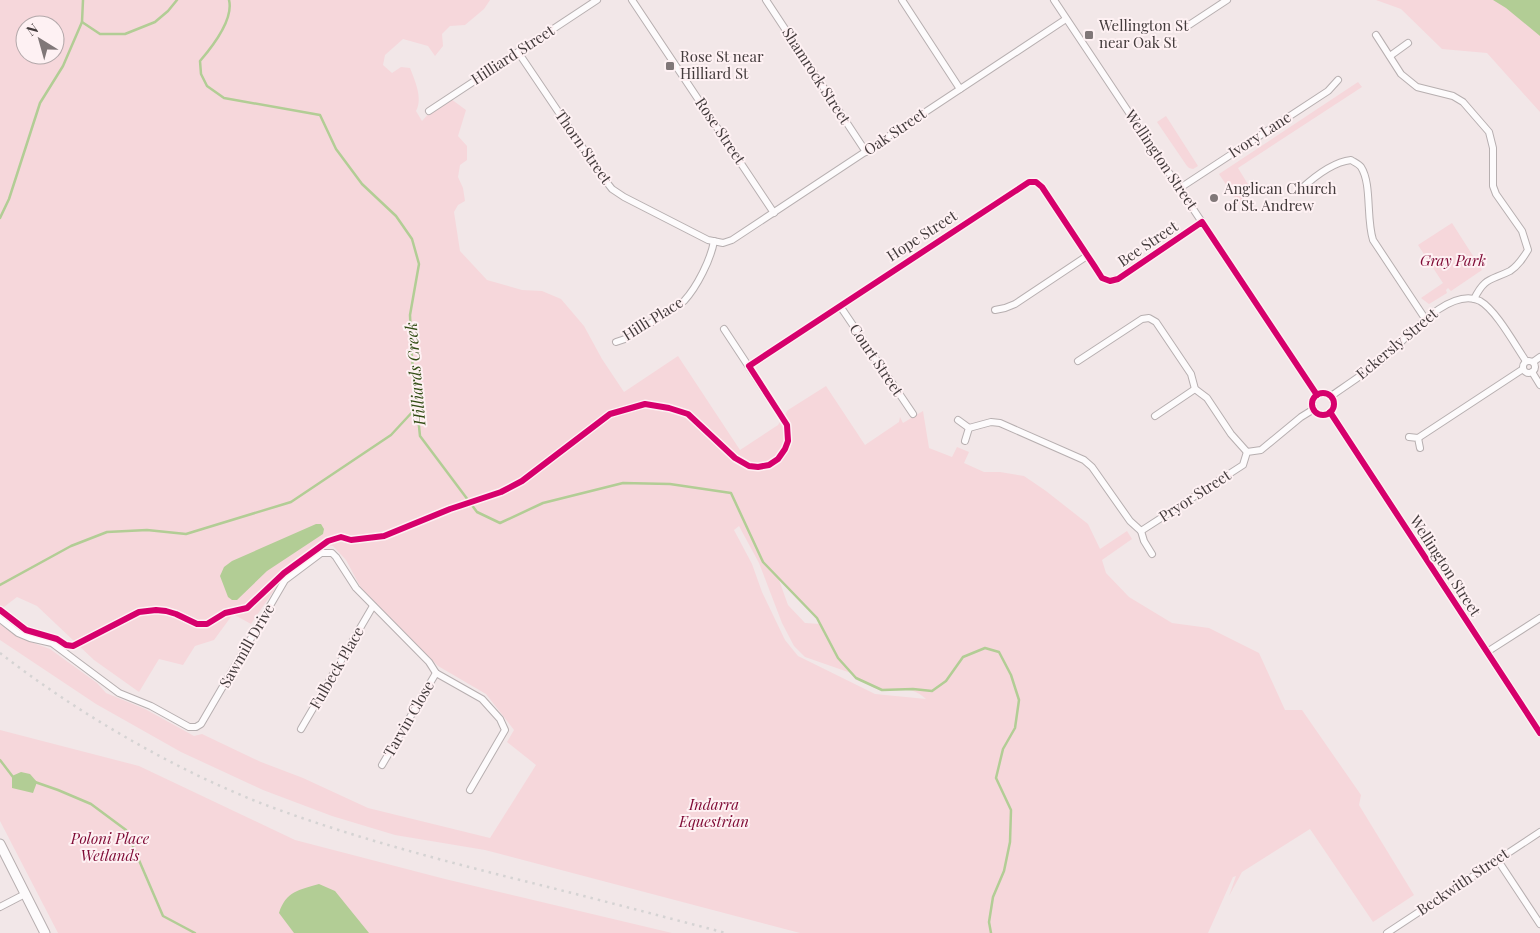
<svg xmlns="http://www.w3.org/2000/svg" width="1540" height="933" font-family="'Playfair Display',serif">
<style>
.green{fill:#f6d7db;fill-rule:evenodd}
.water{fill:#b2cd95}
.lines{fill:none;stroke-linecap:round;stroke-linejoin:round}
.stream{stroke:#b2cd95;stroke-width:2.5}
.street-casing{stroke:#b7afb0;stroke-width:8}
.secondary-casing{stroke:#b7afb0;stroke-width:11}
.street{stroke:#fdfbfc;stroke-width:6}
.secondary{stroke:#fdfbfc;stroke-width:9}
.rail{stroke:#d5d3d3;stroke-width:2.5;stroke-dasharray:2.5 5;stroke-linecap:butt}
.cycleway-casing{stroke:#fef1f3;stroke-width:9}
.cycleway{stroke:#d6006c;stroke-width:6}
.poi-dot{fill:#807778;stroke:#fef1f3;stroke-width:2}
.labels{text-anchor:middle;stroke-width:4;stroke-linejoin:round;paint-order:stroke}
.poi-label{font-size:15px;fill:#433b3c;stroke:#fef1f3;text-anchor:start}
.street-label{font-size:15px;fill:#433b3c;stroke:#fef1f3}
.park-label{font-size:15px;font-style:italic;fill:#7e0934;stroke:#fef1f3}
.water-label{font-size:16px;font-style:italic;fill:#324d15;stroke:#fef1f3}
</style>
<rect width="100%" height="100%" fill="#f2e7e8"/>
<g class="green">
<path d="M0,0H490L484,9L465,25L450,26L442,34L443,46L435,56L428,46L403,39L385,55L383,65L392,73L401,67L410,68C415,81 423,98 416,111L422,121L431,111L451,99L466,110L458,136L467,146V160L460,165L458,177L463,188L465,201L458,205L454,212L460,251L487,280L522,290L542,291L561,299L584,326L602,359L624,392L678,356L740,450L778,425L788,410L826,386L865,445L899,422L900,417L903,423L923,411L929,448L952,457L957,447L969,452L964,463L984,472H1000L1024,476L1046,491L1088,524L1100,549L1127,531L1132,539L1102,560L1106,573L1129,597L1172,623L1209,628L1259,653L1285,710H1302L1361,795L1359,805L1414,895L1373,922L1310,829L1242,872L1229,896L1236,876L1233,877L1208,933H800L485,850L395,835L332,816L263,790L181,752L96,704L0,640V624L17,637L50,649L97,683L106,693L145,709L194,736L202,734L261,762L303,778L368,808L490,838L536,765L507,742L514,730L486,694L438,666L361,588L346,560L333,546L326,545L285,574L251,624L233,614L214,640L195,646L183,665L159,659L139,692L94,660L37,606L17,597L0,610ZM25,25H55V55H25ZM739,526L759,563L782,623L794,646L805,657L851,673C858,680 874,689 884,690C902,691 910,685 926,699L875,694L798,656L785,640L762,592L752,564L734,530ZM779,580L817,618L820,624L805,623L788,605Z"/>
<polygon points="1376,0 1540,0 1540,112 1487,53 1442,49 1401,9"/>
<polygon points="1358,82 1362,87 1238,168 1254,194 1239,204 1219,174"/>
<polygon points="1166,116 1198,166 1193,169 1189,168 1187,166 1157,122"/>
<polygon points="1452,223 1482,270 1451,291 1448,288 1446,290 1447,293 1429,304 1421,298 1443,283 1418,245"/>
<polygon points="0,730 139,766 295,840 445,879 672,933 58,933 0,821"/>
</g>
<g class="water">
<polygon points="1493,0 1540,0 1540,36 1506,8"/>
<polygon points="316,524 321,524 324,529 323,534 267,571 237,600 232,600 228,597 220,576 224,567 232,561"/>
<polygon points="21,772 30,774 37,782 33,793 12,788 12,776"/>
<path d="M319,884L335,891L369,933H294L279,913C286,891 299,890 319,884Z"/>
</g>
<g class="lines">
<g class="stream">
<polyline points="83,0 82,22 100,34 125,34 155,22 168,11 177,0"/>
<path d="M229,0C234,20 212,47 200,61L201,74L207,86L224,98L320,115L336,149L362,184L396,216L412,239L419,264L410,315L412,358L420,436L477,512L500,523L543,503L623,483L670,484L731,493L763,562L817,618L838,658L856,678L882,690L913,689L932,691L946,681L963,657L985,648L999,652L1011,675L1019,700L1015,728L1003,749L996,778L1011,810L1010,842L1004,871L993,897L989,922L991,933"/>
<polyline points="0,218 9,199 40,103 63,66 82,22"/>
<polyline points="0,585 71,546 107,532 147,530 186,534 291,502 391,435 416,408"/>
<polyline points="0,760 13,777"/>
<polyline points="35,782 58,790 91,804 126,830 163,916 195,933"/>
</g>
<defs>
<g id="street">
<polyline points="632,0 774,213"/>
<polyline points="766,0 866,152"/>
<polyline points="902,0 960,89"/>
<polyline points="1054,0 1317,395"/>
<polyline points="1189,25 1227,0"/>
<path d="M1376,35L1401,74L1417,87L1453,96L1463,102L1489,132L1493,148V186L1496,194L1522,231L1528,250C1523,258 1518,266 1510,271C1490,281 1485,277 1474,299"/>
<polyline points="518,52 601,175 612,189 624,197 708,240 723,243 732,240 1066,19"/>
<polyline points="1390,56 1408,43"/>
<polyline points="429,111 597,0"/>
<polyline points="1180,188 1328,91 1338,80"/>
<path d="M1301,189C1314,177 1333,162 1351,160C1354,162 1359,164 1361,167C1372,184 1366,218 1373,240L1426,320"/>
<polyline points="840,306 913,414"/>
<polyline points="995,310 1005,308 1015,304 1087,256"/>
<polyline points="724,329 780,414"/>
<path d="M616,342L628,338L684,301C697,287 711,259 714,241"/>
<circle cx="1529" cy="367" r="6"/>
<polyline points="1078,361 1142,319 1149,318 1156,322 1191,374 1195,389 1207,398 1231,434 1247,452"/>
<polyline points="1533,362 1540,357"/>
<polyline points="749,366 1029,182 1036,182 1042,187 1095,267 1102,278 1110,281 1118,279 1202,222"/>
<polyline points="1532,372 1540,385"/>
<circle cx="1323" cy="404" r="11"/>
<path d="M1331,396C1347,385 1365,373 1381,361C1403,343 1448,285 1480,301C1496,310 1515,345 1526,361"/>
<polyline points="1330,412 1540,733"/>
<polyline points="1155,416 1195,389"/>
<polyline points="958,420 969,428 965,441"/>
<polyline points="969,428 991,422 1000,423 1084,460 1092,467 1130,521 1141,531 1144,541 1152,554"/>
<polyline points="1409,437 1418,438 1420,448"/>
<polyline points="1418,438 1523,369"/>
<polyline points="1141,531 1243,465 1247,452 1261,450 1301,417 1314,409"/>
<polyline points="0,619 18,633 30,638 52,643 119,693 151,706 189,727 196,727 201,724 285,580 321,553 332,553 336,557 356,588 429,662 436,673 482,699 500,719 505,730 470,790"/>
<polyline points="1487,652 1540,618"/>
<polyline points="301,729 373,606"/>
<polyline points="382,765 436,673"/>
<polyline points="1497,859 1540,924"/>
<polyline points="0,907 25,894"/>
<polyline points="1387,933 1540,832"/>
</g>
<polyline id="secondary" points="0,844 45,933"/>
</defs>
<use href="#street" class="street-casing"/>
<use href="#secondary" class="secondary-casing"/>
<use href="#street" class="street"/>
<use href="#secondary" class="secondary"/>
<path class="rail" d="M0,653C76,712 173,769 263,804C343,834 425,856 508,877C581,895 653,914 726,933"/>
<defs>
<g id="cycleway">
<circle cx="1323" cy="404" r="11"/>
<polyline points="1330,412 1540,733"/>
<polyline points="0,610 26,630 57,639 66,645 73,646 139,612 156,610 166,611 176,614 197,624 207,624 225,613 247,608 284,573 328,541 341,537 351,540 384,536 450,509 501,492 522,481 610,414 645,404 669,408 688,414 735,458 749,466 758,467 769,465 778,459 785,449 788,441 787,425 749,366 1029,182 1036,182 1042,187 1095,267 1102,278 1110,281 1118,279 1202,222 1317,395"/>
</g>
</defs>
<use href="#cycleway" class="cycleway-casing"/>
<use href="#cycleway" class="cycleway"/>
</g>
<g class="poi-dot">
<rect x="1084" y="30" width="10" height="10" rx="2.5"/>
<rect x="665" y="61" width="10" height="10" rx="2.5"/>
<circle cx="1214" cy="198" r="5"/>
</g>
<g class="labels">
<g class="poi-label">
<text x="1099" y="31">Wellington St<tspan x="1099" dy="17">near Oak St</tspan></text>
<text x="680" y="62">Rose St near<tspan x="680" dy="17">Hilliard St</tspan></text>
<text x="1224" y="194">Anglican Church<tspan x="1224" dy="17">of St. Andrew</tspan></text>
</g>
<g class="street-label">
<text transform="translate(513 55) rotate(-33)" y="5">Hilliard Street</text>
<text transform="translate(816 76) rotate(57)" y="5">Shamrock Street</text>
<text transform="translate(720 131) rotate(56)" y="5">Rose Street</text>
<text transform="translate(895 132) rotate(-34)" y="5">Oak Street</text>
<text transform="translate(1260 135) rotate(-33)" y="5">Ivory Lane</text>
<text transform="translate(583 147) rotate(55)" y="5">Thorn Street</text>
<text transform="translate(1161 160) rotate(56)" y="5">Wellington Street</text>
<text transform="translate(922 236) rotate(-33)" y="5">Hope Street</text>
<text transform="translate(1148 244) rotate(-34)" y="5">Bee Street</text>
<text transform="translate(653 319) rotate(-32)" y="5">Hilli Place</text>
<text transform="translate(1397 344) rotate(-40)" y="5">Eckersly Street</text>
<text transform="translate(876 360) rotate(56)" y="5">Court Street</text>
<text transform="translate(1195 496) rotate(-33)" y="5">Pryor Street</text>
<text transform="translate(1445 566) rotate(57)" y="5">Wellington Street</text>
<text transform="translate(247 646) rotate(-60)" y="5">Sawmill Drive</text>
<text transform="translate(337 668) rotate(-60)" y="5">Fulbeck Place</text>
<text transform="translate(409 719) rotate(-60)" y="5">Tarvin Close</text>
<text transform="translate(1463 882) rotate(-34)" y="5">Beckwith Street</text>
</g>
<g class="park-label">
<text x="1453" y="266">Gray Park</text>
<text x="714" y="810">Indarra<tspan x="714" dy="17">Equestrian</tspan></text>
<text x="110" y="844">Poloni Place<tspan x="110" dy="17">Wetlands</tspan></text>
</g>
<g class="water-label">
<text transform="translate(415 374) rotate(-95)" y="6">Hilliards Creek</text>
</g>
</g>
<g transform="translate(40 40) rotate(323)"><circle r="24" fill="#fef1f3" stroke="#b3a8aa"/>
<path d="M0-4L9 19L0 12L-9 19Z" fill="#807778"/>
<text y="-8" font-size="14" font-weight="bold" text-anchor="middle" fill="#433b3c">N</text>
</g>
</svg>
